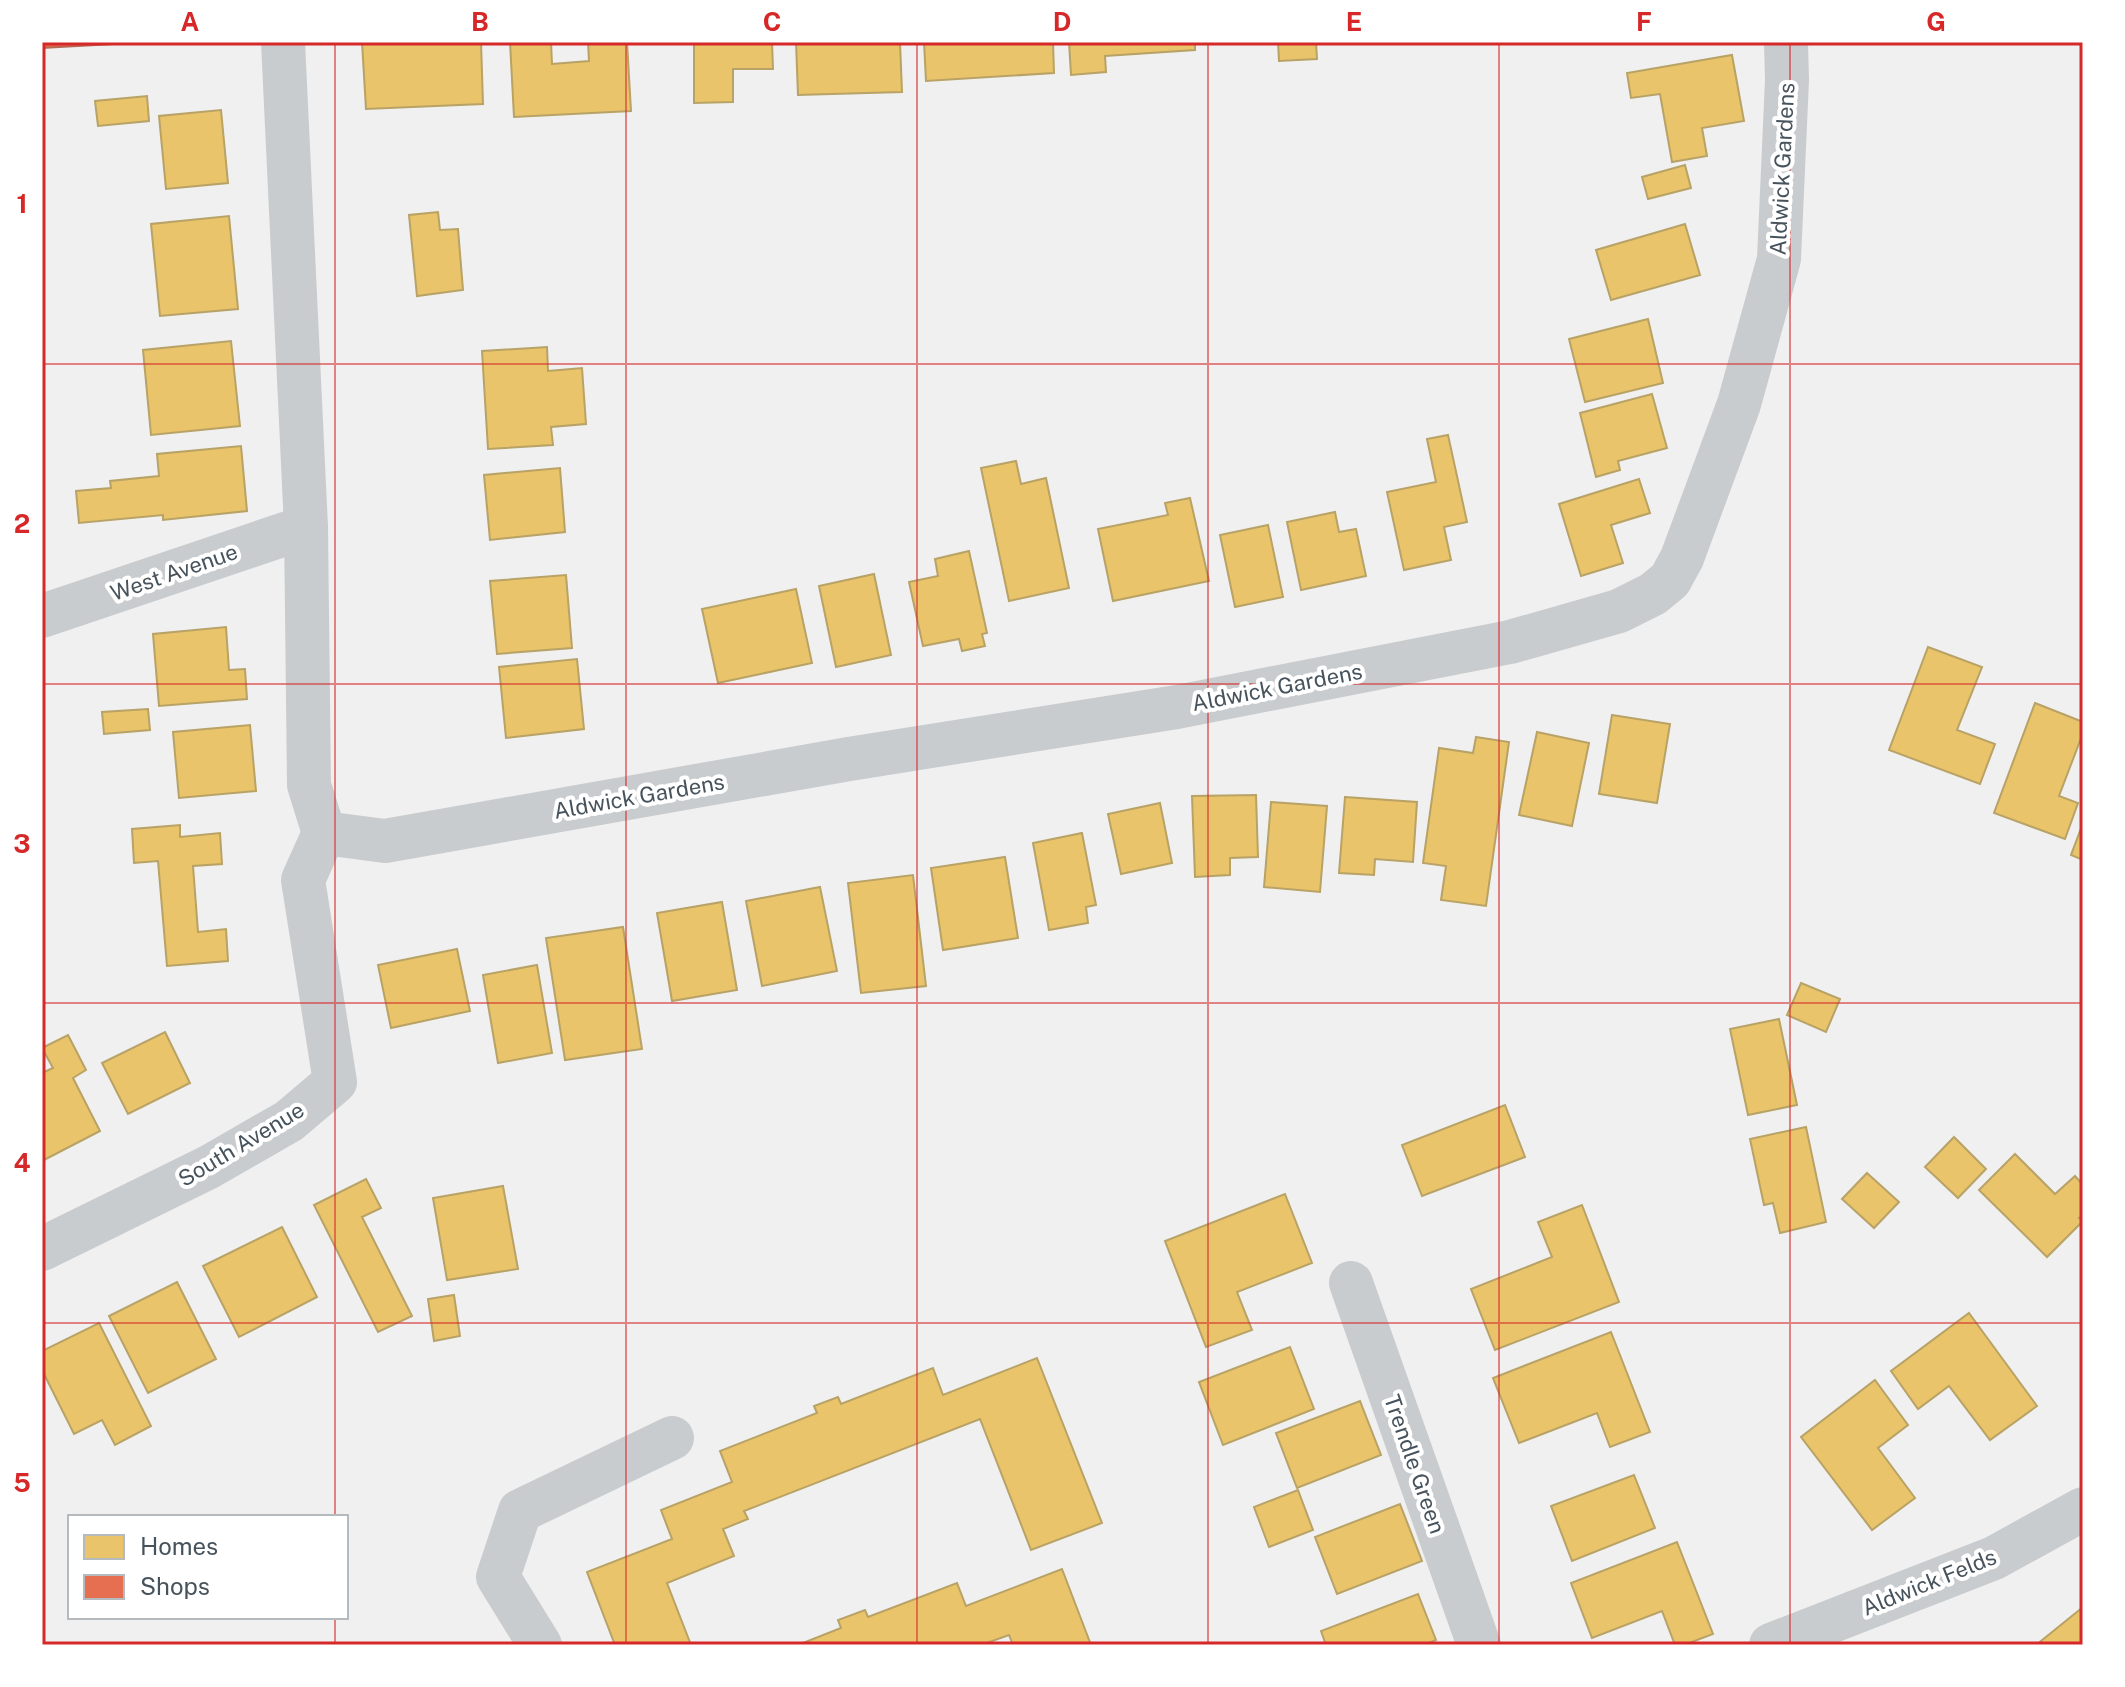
<svg xmlns="http://www.w3.org/2000/svg" width="2125" height="1687" font-family="'Public Sans',sans-serif">
<style>
.homes{fill:#e9c46a;stroke:#b8a266;stroke-width:2}
.shops{fill:#e76f51;stroke:#b76754;stroke-width:2}
.lines{fill:none;stroke-linecap:round;stroke-linejoin:round}
.minor{stroke:#c9ccce;stroke-width:44}
.grid{fill:none;stroke:#d62828;stroke-width:2;stroke-opacity:0.55}
.labels{text-anchor:middle;stroke-width:8;stroke-linejoin:round;paint-order:stroke}
.street-label{font-size:22px;fill:#47535c;stroke:#fff}
.neatline{fill:none;stroke:#d62828;stroke-width:3}
.grid-label{font-size:26px;text-anchor:middle;font-weight:bold;fill:#d62828}
</style>
<rect width="100%" height="100%" fill="#f0f0f0"/>
<g class="homes">
<polygon points="362,42 481,42 483,104 366,109"/>
<polygon points="510,42 551,42 552,64 589,61 588,42 627,42 631,111 514,117"/>
<polygon points="694,42 772,42 773,69 733,69 733,102 694,103"/>
<polygon points="796,42 900,42 902,92 798,95"/>
<polygon points="924,42 1053,42 1054,73 926,81"/>
<polygon points="1069,42 1195,42 1195,50 1105,56 1106,72 1071,75"/>
<polygon points="1278,42 1316,42 1317,59 1279,61"/>
<polygon points="1732,55 1744,121 1702,128 1707,156 1672,162 1660,94 1631,98 1627,73"/>
<polygon points="147,96 149,121 98,126 95,101"/>
<polygon points="221,110 228,183 166,189 159,116"/>
<polygon points="1685,165 1691,188 1648,199 1642,177"/>
<polygon points="438,212 440,230 458,229 463,290 417,296 409,215"/>
<polygon points="229,216 238,309 160,316 151,224"/>
<polygon points="1685,224 1700,275 1611,300 1596,250"/>
<polygon points="1648,319 1663,383 1585,402 1569,339"/>
<polygon points="231,341 240,426 151,435 143,350"/>
<polygon points="547,347 548,371 582,368 586,424 551,427 553,445 488,449 482,351"/>
<polygon points="1652,394 1667,448 1618,461 1620,470 1596,477 1580,413"/>
<polygon points="1448,435 1467,522 1444,527 1451,560 1404,570 1387,492 1436,482 1427,439"/>
<polygon points="241,446 247,511 163,520 163,515 79,523 76,491 111,488 110,481 159,476 157,454"/>
<polygon points="1016,461 1021,484 1046,478 1069,588 1009,601 981,468"/>
<polygon points="560,468 565,532 490,540 484,475"/>
<polygon points="1639,479 1650,513 1611,525 1623,563 1581,576 1559,504"/>
<polygon points="1190,498 1209,581 1113,601 1098,529 1168,515 1165,503"/>
<polygon points="1335,512 1339,532 1356,529 1366,576 1301,590 1287,522"/>
<polygon points="1268,525 1283,597 1235,607 1220,535"/>
<polygon points="969,551 987,633 982,634 985,646 962,651 959,639 923,646 909,582 938,576 935,559"/>
<polygon points="874,574 891,655 836,667 819,586"/>
<polygon points="566,575 572,648 497,654 490,581"/>
<polygon points="796,589 812,663 718,683 702,609"/>
<polygon points="226,627 229,670 245,669 247,699 159,706 153,634"/>
<polygon points="1928,647 1982,667 1957,730 1995,744 1980,784 1889,750"/>
<polygon points="577,659 584,729 506,738 499,667"/>
<polygon points="2035,703 2083,722 2083,733 2059,796 2078,803 2065,839 1994,813"/>
<polygon points="148,709 150,730 104,734 102,712"/>
<polygon points="1612,715 1670,724 1657,803 1599,794"/>
<polygon points="250,725 256,791 179,798 173,732"/>
<polygon points="1537,732 1589,743 1572,826 1519,815"/>
<polygon points="1476,737 1509,742 1486,906 1441,900 1446,866 1423,863 1439,748 1473,753"/>
<polygon points="1256,795 1258,857 1230,858 1230,875 1195,877 1192,796"/>
<polygon points="1345,797 1417,802 1413,862 1375,859 1374,875 1339,873"/>
<polygon points="1271,802 1327,806 1320,892 1264,887"/>
<polygon points="1160,803 1172,863 1121,874 1108,814"/>
<polygon points="2083,823 2083,860 2071,855"/>
<polygon points="180,825 180,837 220,833 222,864 193,866 198,932 226,929 228,961 167,966 158,861 134,863 132,829"/>
<polygon points="1082,833 1096,905 1086,907 1088,923 1049,930 1033,843"/>
<polygon points="1005,857 1018,938 943,950 931,868"/>
<polygon points="913,875 926,986 861,993 848,883"/>
<polygon points="820,887 837,971 762,986 746,901"/>
<polygon points="722,902 737,990 672,1001 657,913"/>
<polygon points="623,927 642,1049 565,1060 546,938"/>
<polygon points="457,949 470,1011 391,1028 378,965"/>
<polygon points="537,965 552,1053 498,1063 483,975"/>
<polygon points="1801,983 1840,999 1826,1032 1787,1015"/>
<polygon points="1779,1019 1797,1105 1748,1115 1730,1029"/>
<polygon points="165,1032 190,1083 128,1114 102,1063"/>
<polygon points="68,1035 86,1070 73,1078 100,1131 42,1161 42,1073 53,1068 42,1048"/>
<polygon points="1505,1105 1525,1157 1422,1196 1402,1145"/>
<polygon points="1806,1127 1826,1222 1780,1233 1773,1203 1764,1205 1750,1139"/>
<polygon points="1954,1137 1986,1169 1958,1198 1925,1167"/>
<polygon points="2015,1154 2055,1194 2075,1176 2083,1185 2083,1215 2079,1218 2083,1221 2047,1257 1979,1190"/>
<polygon points="1867,1173 1899,1202 1874,1228 1842,1199"/>
<polygon points="366,1179 381,1208 362,1217 412,1316 378,1332 314,1205"/>
<polygon points="503,1186 518,1269 447,1280 433,1198"/>
<polygon points="1285,1194 1312,1263 1237,1292 1252,1330 1206,1347 1165,1241"/>
<polygon points="1582,1205 1619,1302 1495,1350 1471,1289 1552,1257 1538,1222"/>
<polygon points="282,1227 317,1297 239,1337 203,1266"/>
<polygon points="177,1282 216,1359 148,1393 109,1316"/>
<polygon points="454,1295 460,1336 434,1341 428,1299"/>
<polygon points="1969,1313 2037,1406 1990,1440 1949,1386 1918,1409 1891,1371"/>
<polygon points="99,1323 151,1426 115,1445 102,1420 74,1434 42,1370 42,1351"/>
<polygon points="1611,1332 1650,1432 1610,1447 1597,1413 1519,1443 1493,1378"/>
<polygon points="1290,1347 1314,1409 1223,1445 1199,1382"/>
<polygon points="1037,1358 1102,1523 1031,1550 980,1419 744,1511 748,1519 723,1529 734,1556 667,1583 691,1645 615,1645 587,1572 672,1539 661,1510 732,1482 720,1451 817,1413 814,1406 838,1397 841,1404 933,1368 943,1395"/>
<polygon points="1875,1380 1908,1425 1878,1448 1915,1498 1872,1530 1801,1437"/>
<polygon points="1360,1401 1381,1455 1297,1488 1276,1433"/>
<polygon points="1634,1475 1655,1528 1572,1561 1551,1506"/>
<polygon points="1298,1490 1313,1530 1269,1547 1254,1507"/>
<polygon points="1400,1504 1422,1561 1337,1594 1315,1537"/>
<polygon points="1677,1542 1713,1634 1684,1645 1675,1645 1662,1611 1592,1638 1571,1583"/>
<polygon points="1062,1569 1091,1645 1013,1645 1009,1635 981,1645 798,1645 841,1628 838,1620 865,1610 868,1617 957,1583 966,1606"/>
<polygon points="1418,1594 1436,1640 1424,1645 1326,1645 1321,1631"/>
<polygon points="2083,1607 2083,1645 2036,1645"/>
</g>
<polygon class="shops" points="42,42 151,42 42,48"/>
<g class="lines">
<g class="minor">
<polyline points="283,42 306,527 309,785 324,833"/>
<polyline points="42,616 306,527"/>
<polyline points="324,833 385,841 849,759 1177,707 1510,642 1619,611 1653,594 1670,580 1682,558 1739,404 1779,259 1787,80 1786,42"/>
<polyline points="42,1249 209,1167 289,1121 335,1082 303,880 324,833"/>
<polyline points="1351,1283 1479,1645"/>
<polyline points="540,1645 498,1577 520,1511 672,1438"/>
<polyline points="1771,1645 1994,1558 2083,1509"/>
</g>
</g>
<path class="grid" d="M335,42V1517M626,42V1645M917,42V1645M1208,42V1645M1499,42V1645M1790,42V1645M42,364H2083M42,684H2083M42,1003H2083M42,1323H2083M335,1617V1645"/>
<g class="labels">
<g class="street-label">
<text transform="translate(1782 169) rotate(-87)" y="8">Aldwick Gardens</text>
<text transform="translate(174 572) rotate(-19)" y="8">West Avenue</text>
<text transform="translate(1277 687) rotate(-11)" y="8">Aldwick Gardens</text>
<text transform="translate(639 796) rotate(-10)" y="8">Aldwick Gardens</text>
<text transform="translate(241 1144) rotate(-31)" y="8">South Avenue</text>
<text transform="translate(1415 1464) rotate(71)" y="8">Trendle Green</text>
<text transform="translate(1929 1582) rotate(-22)" y="8">Aldwick Felds</text>
</g>
</g>
<rect width="2125" height="1687" fill="none" stroke="#ffffff" stroke-width="88"/>
<rect x="68" y="1515" width="280" height="104" fill="#ffffff" stroke="#b5babe" stroke-width="2"/>
<rect x="84" y="1535" width="40" height="24" fill="#e9c46a" stroke="#b5babe" stroke-width="2"/>
<text x="140" y="1555" font-size="24" fill="#47535c">Homes</text>
<rect x="84" y="1575" width="40" height="24" fill="#e76f51" stroke="#b5babe" stroke-width="2"/>
<text x="140" y="1595" font-size="24" fill="#47535c">Shops</text>
<rect x="44" y="44" width="2037" height="1599" class="neatline"/>
<g class="grid-label">
<text x="190" y="31">A</text>
<text x="480" y="31">B</text>
<text x="772" y="31">C</text>
<text x="1062" y="31">D</text>
<text x="1354" y="31">E</text>
<text x="1644" y="31">F</text>
<text x="1936" y="31">G</text>
<text x="22" y="213">1</text>
<text x="22" y="533">2</text>
<text x="22" y="853">3</text>
<text x="22" y="1172">4</text>
<text x="22" y="1492">5</text>
</g>
</svg>
